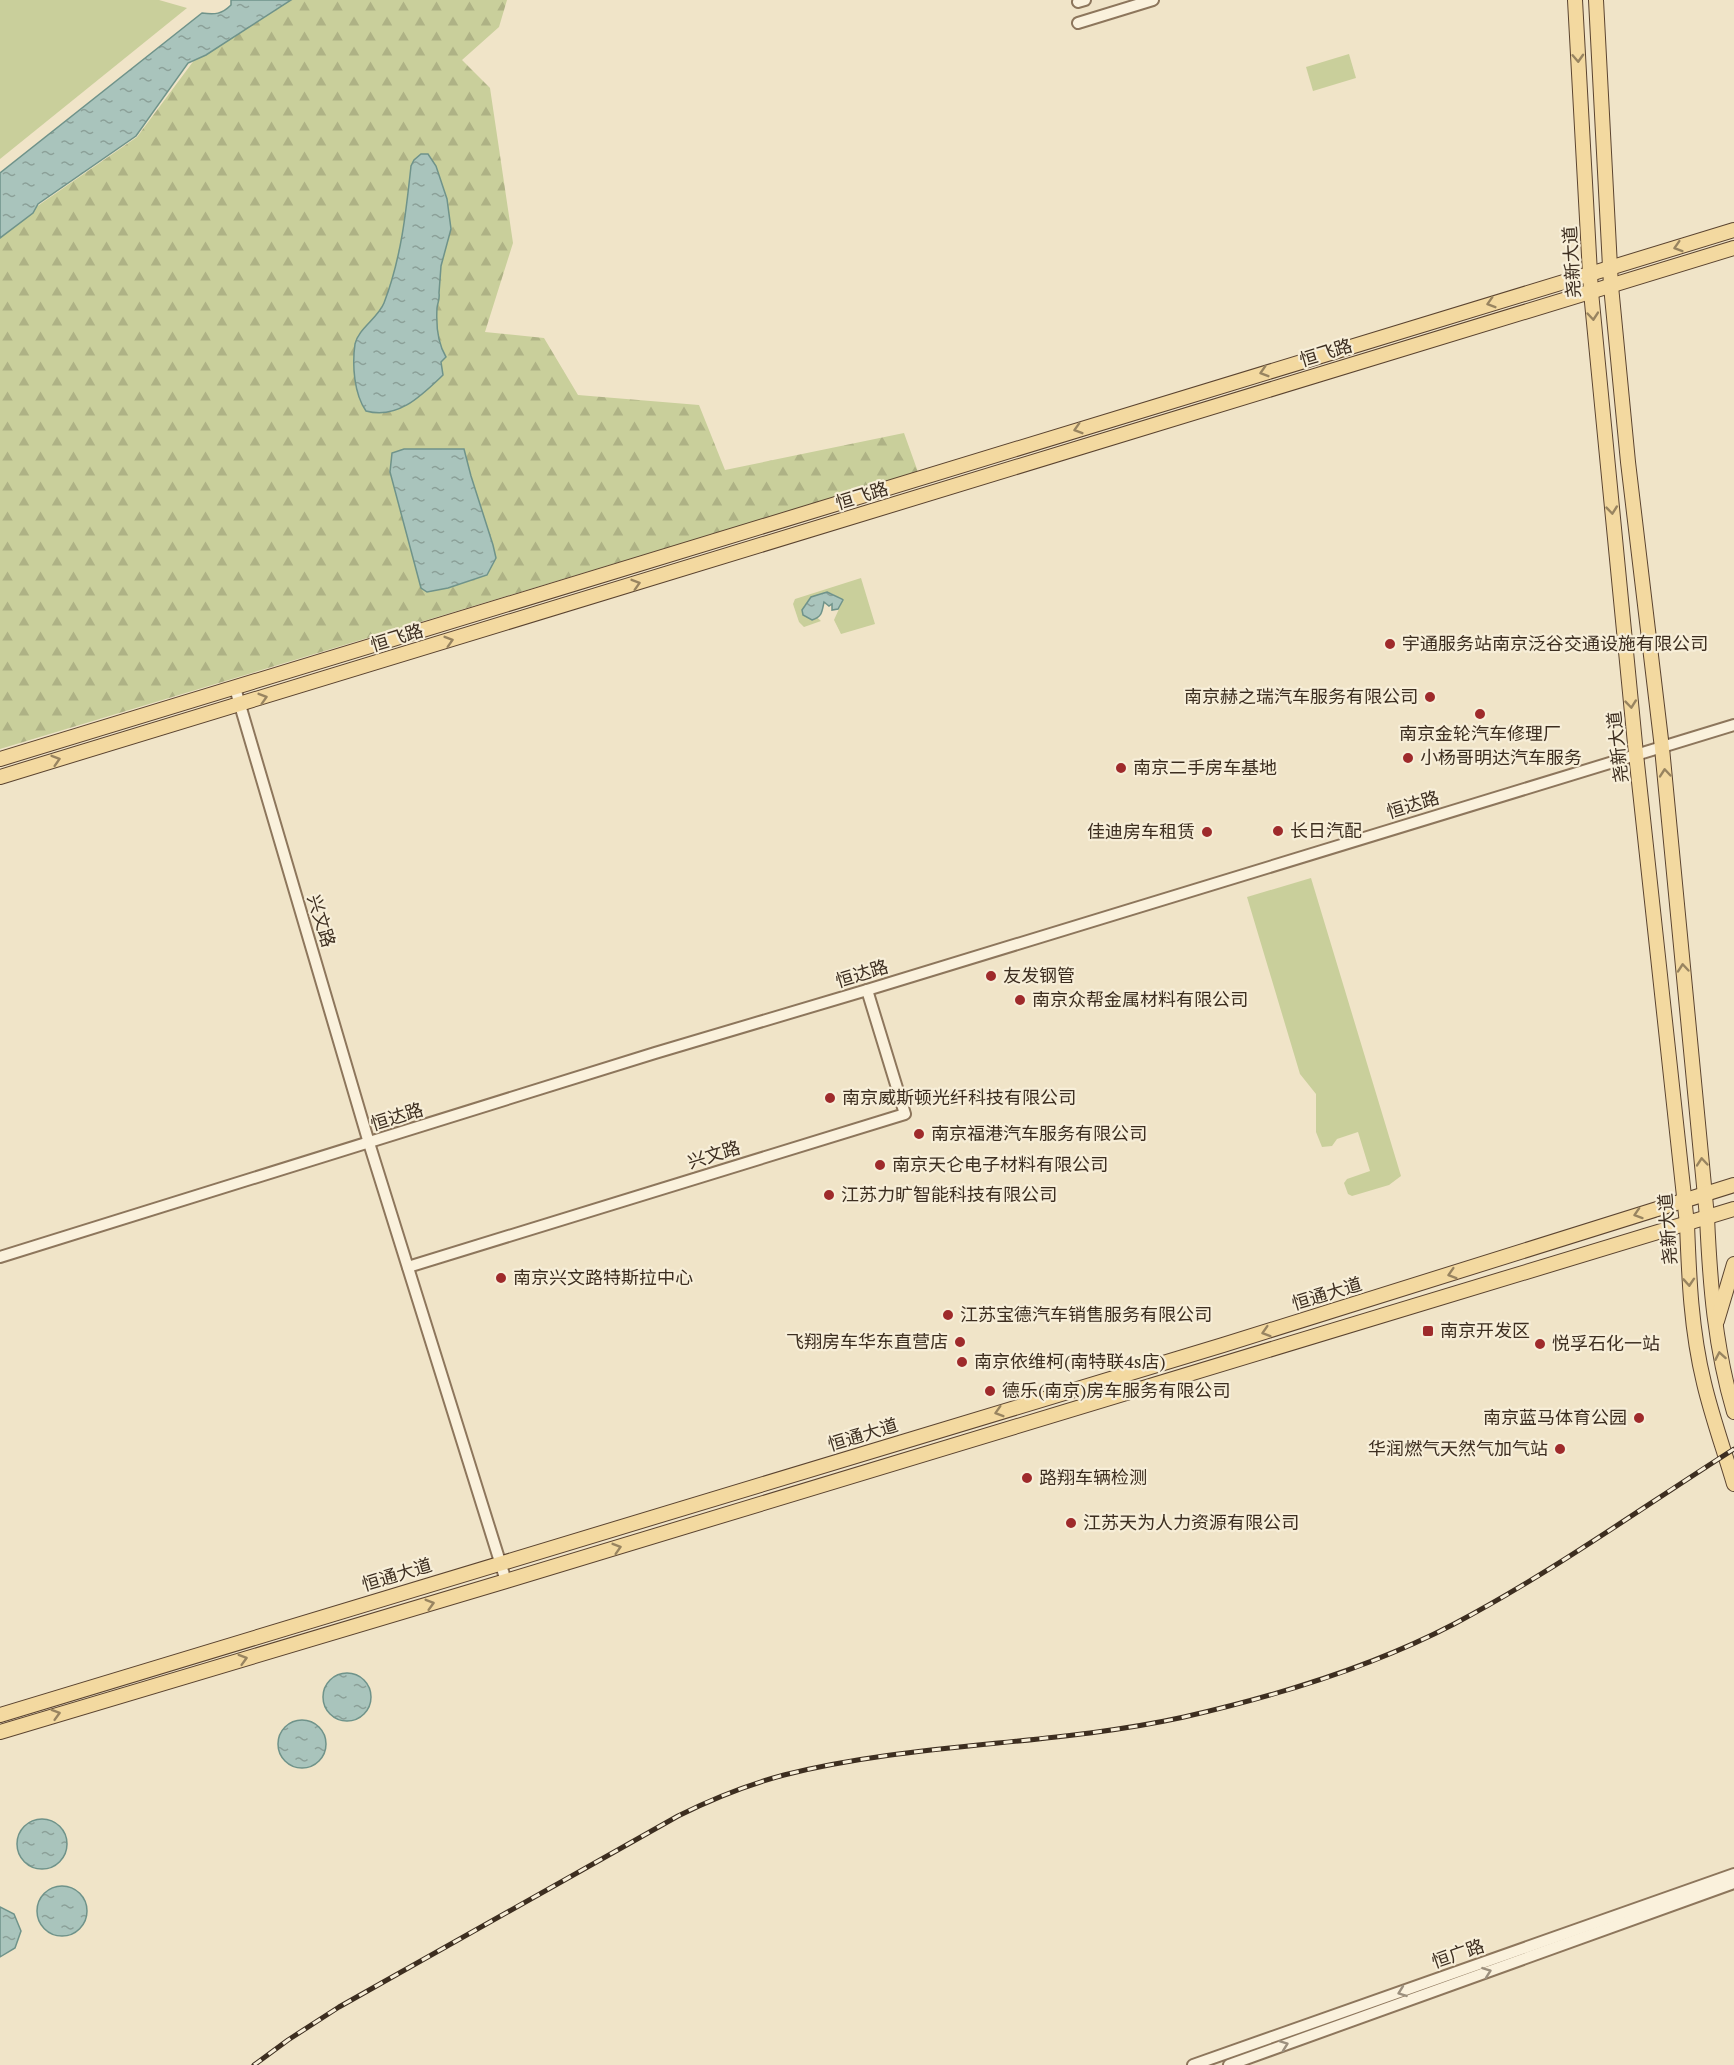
<svg xmlns="http://www.w3.org/2000/svg" width="1734" height="2065" font-family="'PT Serif','Noto Sans SC',serif">
<style>
.grass{fill:#c9cf9b}
.forest{fill:url(#forest-firs)}
.water{fill:url(#water-ripples);stroke:#6f938a;stroke-width:1.5}
.lines{fill:none;stroke-linecap:round;stroke-linejoin:round}
.minor-casing{stroke:#8d765c;stroke-width:14}
.major-casing{stroke:#5b4430;stroke-width:16}
.minor{stroke:#faf1dc;stroke-width:10}
.major{stroke:#f3d9a0;stroke-width:14}
.rail-casing{stroke:#3d2e20;stroke-width:5}
.rail{stroke:#f7eed8;stroke-width:3;stroke-dasharray:9;stroke-linecap:butt}
.oneway{stroke:#988460}
.oneway2{stroke:#9c907e}
.poi-dot{fill:#9e2a2b;stroke:#f7eed8;stroke-width:2}
.labels{text-anchor:middle;stroke-width:4.5;stroke-linejoin:round;paint-order:stroke}
.street-label{font-size:18px;fill:#3d2e20;stroke:#f7eed8}
.poi-label{font-size:18px;fill:#3d2e20;stroke:#f7eed8;text-anchor:start}
</style>
<defs>
<pattern id="forest-firs" width="22" height="20" patternUnits="userSpaceOnUse" patternTransform="scale(1.5)"><rect width="22" height="20" fill="#c9cf9b"/><path d="M5 1l3.5 6h-7zM16 11l3.5 6h-7z" fill="#aeb285"/></pattern>
<pattern id="water-ripples" width="26" height="14" patternUnits="userSpaceOnUse" patternTransform="scale(1.5)"><rect width="26" height="14" fill="#a9c4bc"/><path d="M2 4q2-2 4 0t4 0M15 11q2-2 4 0t4 0" fill="none" stroke="#8ba098"/></pattern>
</defs>
<rect width="100%" height="100%" fill="#f0e4c8"/>
<g class="grass">
<polygon points="0,0 159,0 187,8 0,159"/>
<polygon points="1349,54 1356,78 1313,91 1306,67"/>
<polygon points="861,578 875,624 841,634 834,620 843,600 831,593 808,601 804,606 821,621 804,627 799,622 793,604 795,599"/>
<polygon points="1311,878 1401,1176 1389,1185 1352,1196 1348,1194 1344,1183 1347,1179 1370,1171 1358,1132 1337,1139 1332,1146 1322,1147 1316,1132 1316,1094 1300,1074 1247,897"/>
</g>
<polygon class="forest" points="277,0 507,0 499,27 462,60 490,88 513,243 485,332 544,338 578,395 699,405 725,470 904,433 918,472 0,749 0,232 137,137 198,55"/>
<g class="water">
<path d="M231,0H291L206,55L188,63L136,136L38,204L33,213L0,238V173L202,13C215,15 222,14 231,5Z"/>
<path d="M421,154H428L436,166L447,199L451,229L441,266L439,293C440,299 438,301 437,308C436,325 437,342 446,357L441,362L443,375C422,395 398,420 366,411C354,394 352,365 355,344C358,329 378,318 384,303C401,259 406,213 411,166L414,160Z"/>
<polygon points="404,449 464,449 471,476 493,545 496,558 487,575 448,588 427,592 421,588 390,472 392,453"/>
<path d="M827,592L842,599L843,600L838,609L832,610V604L829,606L824,602C822,612 822,617 812,620L803,615L802,610L811,597Z"/>
<circle cx="347" cy="1697" r="24"/>
<circle cx="302" cy="1744" r="24"/>
<circle cx="42" cy="1844" r="25"/>
<circle cx="62" cy="1911" r="25"/>
<polygon points="0,1907 14,1914 21,1931 15,1948 0,1957"/>
</g>
<g class="lines">
<defs>
<g id="minor">
<polyline points="1078,2 1085,0"/>
<polyline points="1078,23 1153,0"/>
<polyline points="235,688 369,1143 506,1581"/>
<polyline points="0,1257 655,1053 867,990 1734,725"/>
<polyline points="408,1267 905,1114 867,990"/>
<polyline points="1193,2065 1734,1874"/>
<polyline points="1229,2065 1734,1883"/>
</g>
<g id="major">
<path d="M1575,0L1591,292L1636,754L1687,1224C1689,1277 1691,1330 1704,1383C1712,1417 1724,1450 1734,1484"/>
<path d="M1596,0L1611,286L1628,462L1662,748L1707,1217C1710,1284 1715,1348 1734,1412"/>
<polyline points="0,759 1734,230"/>
<polyline points="0,777 1734,248"/>
<polyline points="1717,1321 1734,1264"/>
<polyline points="0,1715 1223,1345 1734,1185"/>
<polyline points="0,1732 506,1581 1734,1209"/>
</g>
</defs>
<use href="#minor" class="minor-casing"/>
<use href="#major" class="major-casing"/>
<use href="#minor" class="minor"/>
<use href="#major" class="major"/>
<defs>
<path id="rail" d="M254,2065L288,2040L339,2007L678,1816C712,1799 747,1785 784,1775C915,1742 1052,1746 1184,1717C1276,1696 1370,1668 1454,1624C1551,1573 1641,1508 1734,1449"/>
</defs>
<use href="#rail" class="rail-casing"/>
<use href="#rail" class="rail"/>
</g>
<defs><path id="oneway-chevron" d="M-2-3.5L2.5 0L-2 3.5" fill="none" stroke-width="1.6" stroke-linecap="round" stroke-linejoin="round" transform="scale(1.5)"/></defs>
<g class="oneway">
<use href="#oneway-chevron" transform="translate(1578 58) rotate(87)"/>
<use href="#oneway-chevron" transform="translate(1678 247) rotate(163)"/>
<use href="#oneway-chevron" transform="translate(1491 303) rotate(163)"/>
<use href="#oneway-chevron" transform="translate(1593 316) rotate(85)"/>
<use href="#oneway-chevron" transform="translate(1264 372) rotate(163)"/>
<use href="#oneway-chevron" transform="translate(1078 429) rotate(163)"/>
<use href="#oneway-chevron" transform="translate(1612 510) rotate(84)"/>
<use href="#oneway-chevron" transform="translate(636 584) rotate(-17)"/>
<use href="#oneway-chevron" transform="translate(449 641) rotate(-17)"/>
<use href="#oneway-chevron" transform="translate(263 698) rotate(-17)"/>
<use href="#oneway-chevron" transform="translate(1631 704) rotate(84)"/>
<use href="#oneway-chevron" transform="translate(56 760) rotate(-17)"/>
<use href="#oneway-chevron" transform="translate(1665 773) rotate(-95)"/>
<use href="#oneway-chevron" transform="translate(1683 968) rotate(-95)"/>
<use href="#oneway-chevron" transform="translate(1702 1162) rotate(-95)"/>
<use href="#oneway-chevron" transform="translate(1638 1214) rotate(162)"/>
<use href="#oneway-chevron" transform="translate(1452 1274) rotate(163)"/>
<use href="#oneway-chevron" transform="translate(1689 1282) rotate(86)"/>
<use href="#oneway-chevron" transform="translate(1266 1332) rotate(163)"/>
<use href="#oneway-chevron" transform="translate(1720 1356) rotate(-100)"/>
<use href="#oneway-chevron" transform="translate(999 1412) rotate(163)"/>
<use href="#oneway-chevron" transform="translate(617 1548) rotate(-17)"/>
<use href="#oneway-chevron" transform="translate(430 1604) rotate(-16)"/>
<use href="#oneway-chevron" transform="translate(243 1659) rotate(-16)"/>
<use href="#oneway-chevron" transform="translate(56 1714) rotate(-16)"/>
</g>
<g class="oneway2">
<use href="#oneway-chevron" transform="translate(1487 1972) rotate(-20)"/>
<use href="#oneway-chevron" transform="translate(1402 1992) rotate(160)"/>
<use href="#oneway-chevron" transform="translate(1284 2045) rotate(-20)"/>
</g>
<g class="poi-dot">
<circle cx="1390" cy="644" r="6"/>
<circle cx="1430" cy="697" r="6"/>
<circle cx="1480" cy="714" r="6"/>
<circle cx="1408" cy="758" r="6"/>
<circle cx="1121" cy="768" r="6"/>
<circle cx="1278" cy="831" r="6"/>
<circle cx="1207" cy="832" r="6"/>
<circle cx="991" cy="976" r="6"/>
<circle cx="1020" cy="1000" r="6"/>
<circle cx="830" cy="1098" r="6"/>
<circle cx="919" cy="1134" r="6"/>
<circle cx="880" cy="1165" r="6"/>
<circle cx="829" cy="1195" r="6"/>
<circle cx="501" cy="1278" r="6"/>
<circle cx="948" cy="1315" r="6"/>
<rect x="1422" y="1325" width="12" height="12" rx="3"/>
<circle cx="960" cy="1342" r="6"/>
<circle cx="1540" cy="1344" r="6"/>
<circle cx="962" cy="1362" r="6"/>
<circle cx="990" cy="1391" r="6"/>
<circle cx="1639" cy="1418" r="6"/>
<circle cx="1560" cy="1449" r="6"/>
<circle cx="1027" cy="1478" r="6"/>
<circle cx="1071" cy="1523" r="6"/>
</g>
<g class="labels">
<g class="street-label">
<text transform="translate(1572 262) rotate(-93)" y="6">尧新大道</text>
<text transform="translate(1326 353) rotate(-17)" y="6">恒飞路</text>
<text transform="translate(862 496) rotate(-17)" y="6">恒飞路</text>
<text transform="translate(397 638) rotate(-17)" y="6">恒飞路</text>
<text transform="translate(1618 747) rotate(-96)" y="6">尧新大道</text>
<text transform="translate(1413 805) rotate(-17)" y="6">恒达路</text>
<text transform="translate(321 921) rotate(73)" y="6">兴文路</text>
<text transform="translate(862 974) rotate(-17)" y="6">恒达路</text>
<text transform="translate(397 1117) rotate(-17)" y="6">恒达路</text>
<text transform="translate(714 1155) rotate(-17)" y="6">兴文路</text>
<text transform="translate(1668 1229) rotate(-94)" y="6">尧新大道</text>
<text transform="translate(1327 1294) rotate(-17)" y="6">恒通大道</text>
<text transform="translate(863 1435) rotate(-17)" y="6">恒通大道</text>
<text transform="translate(397 1575) rotate(-17)" y="6">恒通大道</text>
<text transform="translate(1458 1954) rotate(-19)" y="6">恒广路</text>
</g>
<g class="poi-label">
<text x="1402" y="650">宇通服务站南京泛谷交通设施有限公司</text>
<text x="1418" y="703" text-anchor="end">南京赫之瑞汽车服务有限公司</text>
<text x="1480" y="740" text-anchor="middle">南京金轮汽车修理厂</text>
<text x="1420" y="764">小杨哥明达汽车服务</text>
<text x="1133" y="774">南京二手房车基地</text>
<text x="1290" y="837">长日汽配</text>
<text x="1195" y="838" text-anchor="end">佳迪房车租赁</text>
<text x="1003" y="982">友发钢管</text>
<text x="1032" y="1006">南京众帮金属材料有限公司</text>
<text x="842" y="1104">南京威斯顿光纤科技有限公司</text>
<text x="931" y="1140">南京福港汽车服务有限公司</text>
<text x="892" y="1171">南京天仑电子材料有限公司</text>
<text x="841" y="1201">江苏力旷智能科技有限公司</text>
<text x="513" y="1284">南京兴文路特斯拉中心</text>
<text x="960" y="1321">江苏宝德汽车销售服务有限公司</text>
<text x="1440" y="1337">南京开发区</text>
<text x="948" y="1348" text-anchor="end">飞翔房车华东直营店</text>
<text x="1552" y="1350">悦孚石化一站</text>
<text x="974" y="1368">南京依维柯(南特联4s店)</text>
<text x="1002" y="1397">德乐(南京)房车服务有限公司</text>
<text x="1627" y="1424" text-anchor="end">南京蓝马体育公园</text>
<text x="1548" y="1455" text-anchor="end">华润燃气天然气加气站</text>
<text x="1039" y="1484">路翔车辆检测</text>
<text x="1083" y="1529">江苏天为人力资源有限公司</text>
</g>
</g>
</svg>
